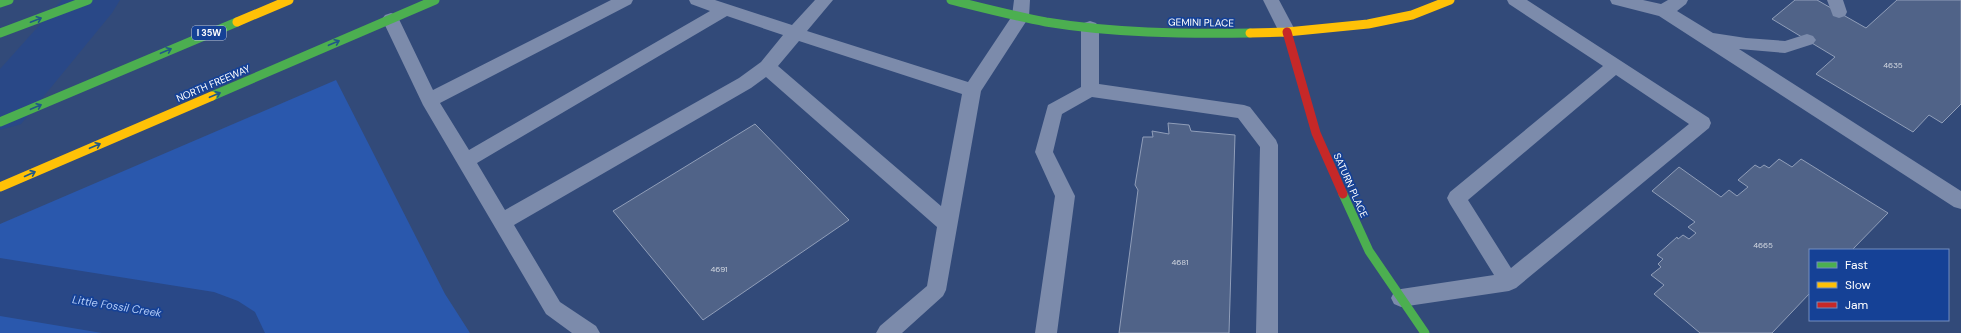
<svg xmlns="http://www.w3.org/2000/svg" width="1961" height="333" font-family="'DM Sans',sans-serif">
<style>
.green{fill:#2a58ad}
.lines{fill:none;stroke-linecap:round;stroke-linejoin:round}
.river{fill:#294887;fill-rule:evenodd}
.building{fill:#506388;stroke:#909eb9}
.lane{fill:#7c8bab;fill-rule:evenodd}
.fast{stroke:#4caf50;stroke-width:9}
.slow{stroke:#ffc107;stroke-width:9}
.jam{stroke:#c62828;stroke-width:9}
.oneway{stroke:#205788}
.labels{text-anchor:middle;stroke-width:3.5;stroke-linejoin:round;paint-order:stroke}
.number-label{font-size:8px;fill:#d3d8e1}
.shield{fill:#154196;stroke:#b9c6e0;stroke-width:1}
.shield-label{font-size:9px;font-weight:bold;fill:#fff}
.street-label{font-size:10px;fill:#fff;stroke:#154196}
.water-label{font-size:11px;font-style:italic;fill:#b3ccf8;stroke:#154196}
</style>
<rect width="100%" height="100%" fill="#324a79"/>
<polygon class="green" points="336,80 445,294 470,333 0,333 0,224"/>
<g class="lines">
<g class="river">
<polygon points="62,0 120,0 112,13 21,124 0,130 0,69"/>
<polygon points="0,258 214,292 238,301 255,312 265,333 102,333 0,316"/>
</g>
</g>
<g class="building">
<polygon points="1795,0 1817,0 1866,28 1897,0 1961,0 1961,104 1942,123 1929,115 1913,132 1816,74 1835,57 1772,19"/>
<polygon points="1168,123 1189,125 1191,131 1235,135 1229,333 1119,333 1138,190 1135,185 1143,137 1153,137 1152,131 1169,134"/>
<polygon points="755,124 849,220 703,320 613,211"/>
<polygon points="1779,159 1792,167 1801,159 1888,213 1852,250 1810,250 1810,293 1772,333 1700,333 1654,294 1664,285 1651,275 1661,267 1658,264 1663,259 1657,255 1677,237 1678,239 1683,235 1689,239 1696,233 1688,227 1695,222 1652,191 1679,167 1721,197 1729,190 1737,196 1748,187 1738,180 1755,165 1760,168 1764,165 1769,168"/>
</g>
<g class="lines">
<g class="lane">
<path d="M611,0H633L631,4L440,103L469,150L710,11L691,4L689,0H715L792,25L815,0H833L807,31L968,82L1012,16L1014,0H1030L1029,17L981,91L946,290L943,296L902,333H876L880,326L927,286L937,227L766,77L751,88L514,225L560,302L596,326L600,333H572L546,314L423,105L382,19L385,15L391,13L397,15L433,90ZM727,16L783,35L761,62L739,78L505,210L477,163ZM799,41L962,94L941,206L778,66Z"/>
<polygon points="1263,0 1279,0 1296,32 1293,36 1287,38 1281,36"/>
<path d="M1507,0H1527L1709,118L1711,123L1709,128L1516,288L1509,291L1401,307L1394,304L1391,298L1394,292L1401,289L1494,275L1450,204L1447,198L1450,192L1603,66L1509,4ZM1616,75L1689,124L1511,268L1468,200Z"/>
<polygon points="1610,0 1643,0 1661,4 1668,0 1688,0 1686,4 1677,11 1713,33 1746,38 1785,41 1807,34 1813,36 1816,40 1813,44 1785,53 1739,49 1961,191 1961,209 1954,207 1659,16 1612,4"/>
<polygon points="1827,0 1843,0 1847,12 1845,16 1839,18 1833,16"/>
<polygon points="1090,21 1096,23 1099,27 1099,84 1244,105 1250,107 1276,140 1278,145 1278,333 1256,333 1260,147 1238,118 1092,97 1062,114 1053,152 1075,196 1057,333 1035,333 1055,196 1035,152 1048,105 1081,87 1081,27 1084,23"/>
</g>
<g class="fast">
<path d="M951,0C983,8 1014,16 1046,22C1113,33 1182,34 1250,33"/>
<polyline points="0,3 9,0"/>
<polyline points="0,33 88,0"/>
<polyline points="212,96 435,0"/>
<polyline points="0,122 237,22"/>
<polyline points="1343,194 1369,251 1425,333"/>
</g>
<g class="slow">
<polyline points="237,22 289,0"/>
<polyline points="1250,33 1287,32 1368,24 1412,15 1450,0"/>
<polyline points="0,187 212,96"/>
</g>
<polyline class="jam" points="1287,32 1316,133 1343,194"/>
</g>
<defs><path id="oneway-shaft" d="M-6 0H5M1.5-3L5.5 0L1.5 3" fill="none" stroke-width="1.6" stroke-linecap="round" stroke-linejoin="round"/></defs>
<g class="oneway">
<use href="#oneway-shaft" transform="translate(36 20) rotate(-21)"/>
<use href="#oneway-shaft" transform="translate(334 43) rotate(-23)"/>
<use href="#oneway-shaft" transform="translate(166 51) rotate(-23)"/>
<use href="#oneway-shaft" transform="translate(215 95) rotate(-23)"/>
<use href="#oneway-shaft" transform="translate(36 107) rotate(-23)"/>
<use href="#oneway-shaft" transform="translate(95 146) rotate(-23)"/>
<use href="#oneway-shaft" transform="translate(30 174) rotate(-24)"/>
</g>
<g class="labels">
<g class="number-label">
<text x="1893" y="68">4635</text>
<text x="1763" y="248">4665</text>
<text x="1180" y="265">4681</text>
<text x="719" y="272">4691</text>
</g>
<rect class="shield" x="192" y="26" width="34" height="14" rx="3"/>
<g class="shield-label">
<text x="209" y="36">I 35W</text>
</g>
<g class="street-label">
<text transform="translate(1201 22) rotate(1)" y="4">GEMINI PLACE</text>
<text transform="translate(213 83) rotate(-23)" y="4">NORTH FREEWAY</text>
<text transform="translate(1351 185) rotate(66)" y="4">SATURN PLACE</text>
</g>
<g class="water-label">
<text transform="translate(117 306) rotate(9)" y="4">Little Fossil Creek</text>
</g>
</g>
<rect x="1809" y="249" width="140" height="72" fill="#154196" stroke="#738dc0"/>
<rect x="1817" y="262" width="20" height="6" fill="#4caf50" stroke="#738dc0"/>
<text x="1845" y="269" font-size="12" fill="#ffffff">Fast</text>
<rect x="1817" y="282" width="20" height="6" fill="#ffc107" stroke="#738dc0"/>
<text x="1845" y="289" font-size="12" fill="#ffffff">Slow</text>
<rect x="1817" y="302" width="20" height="6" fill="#c62828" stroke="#738dc0"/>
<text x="1845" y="309" font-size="12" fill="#ffffff">Jam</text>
</svg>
